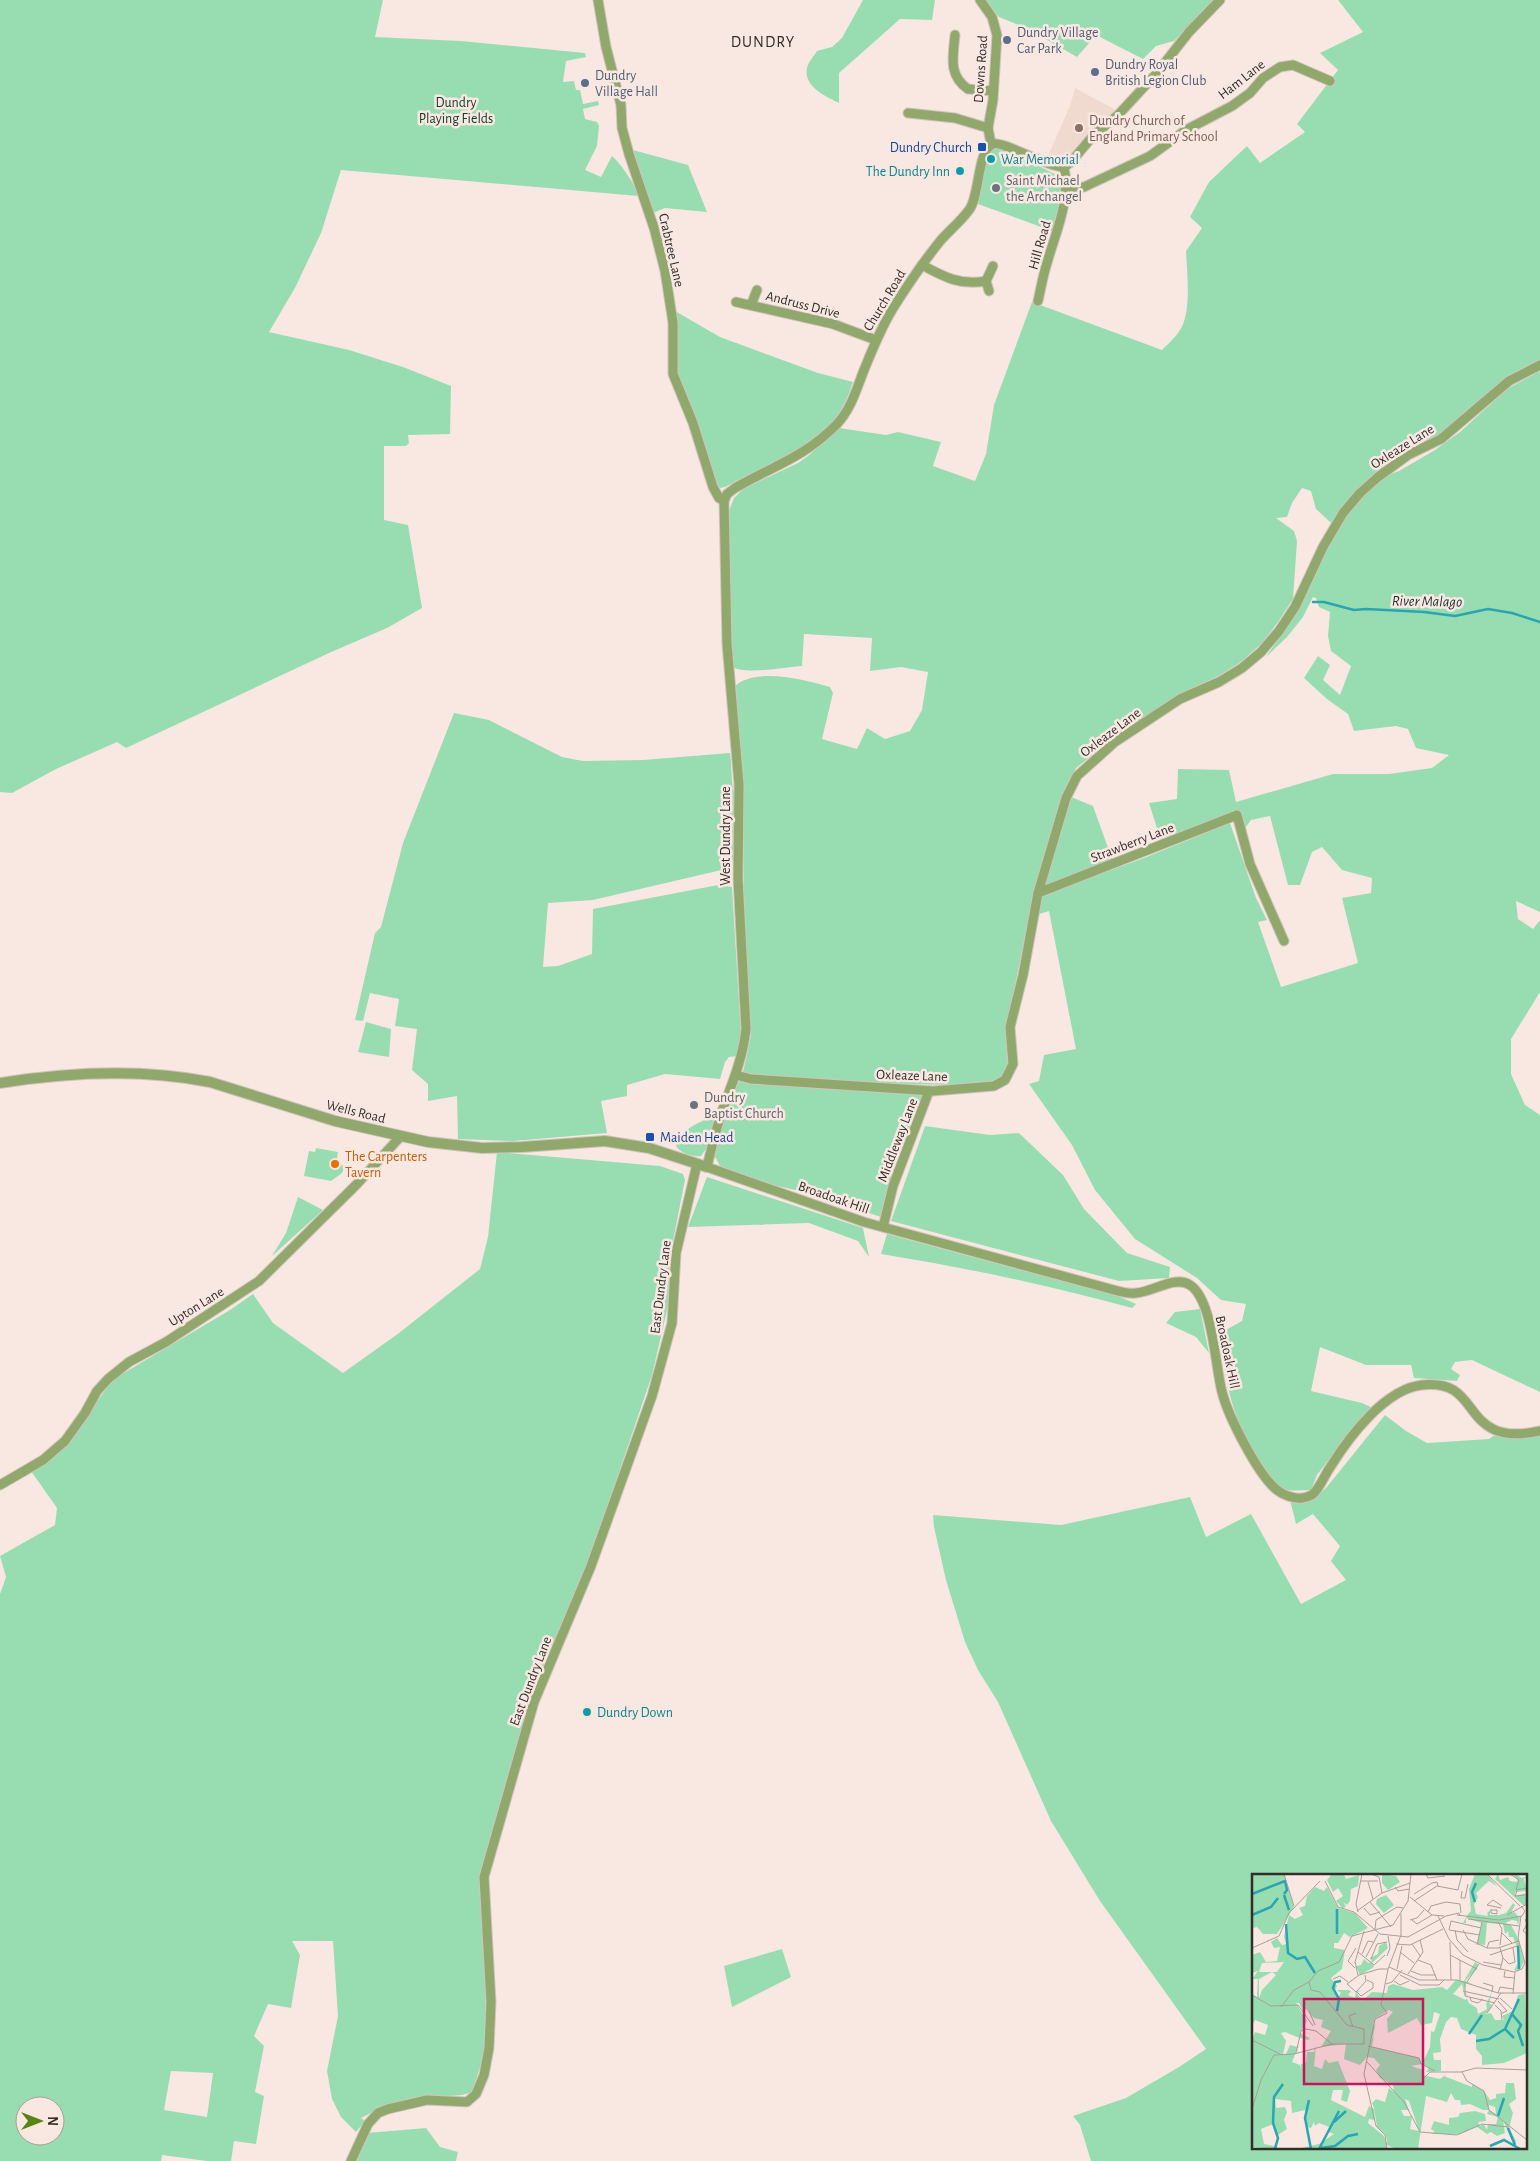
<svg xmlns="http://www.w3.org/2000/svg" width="1540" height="2161" font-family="'Alegreya Sans',sans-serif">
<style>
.education{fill:#f0dacf}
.green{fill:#98ddb1;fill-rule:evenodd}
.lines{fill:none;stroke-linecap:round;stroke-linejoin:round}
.stream{stroke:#2aa5b2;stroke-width:2.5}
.minor-casing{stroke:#d2c3bd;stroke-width:11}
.tertiary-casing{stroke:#d2c3bd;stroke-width:12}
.minor{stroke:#91a86d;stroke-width:9}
.tertiary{stroke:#91a86d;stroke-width:10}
.service-dot{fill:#5c6f8a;stroke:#f9e8e2;stroke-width:2}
.education-dot{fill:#8d6e63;stroke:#f9e8e2;stroke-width:2}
.transit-dot{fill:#1a4fb4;stroke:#f9e8e2;stroke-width:2}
.culture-dot{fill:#0f9aa8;stroke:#f9e8e2;stroke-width:2}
.worship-dot{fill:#6b7280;stroke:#f9e8e2;stroke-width:2}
.food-dot{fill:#e8710a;stroke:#f9e8e2;stroke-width:2}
.labels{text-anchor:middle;stroke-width:5;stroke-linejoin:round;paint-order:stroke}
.service-label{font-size:14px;fill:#4e5e75;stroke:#f9e8e2;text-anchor:start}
.street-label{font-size:14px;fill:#342e2b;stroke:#f9e8e2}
.park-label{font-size:14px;fill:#103b24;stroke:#f9e8e2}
.education-label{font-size:14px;fill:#785e54;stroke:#f9e8e2;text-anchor:start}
.transit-label{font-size:14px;fill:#164399;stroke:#f9e8e2;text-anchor:end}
.culture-label{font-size:14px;fill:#0d838f;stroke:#f9e8e2;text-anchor:start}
.worship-label{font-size:14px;fill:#5b616d;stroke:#f9e8e2;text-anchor:start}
.food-label{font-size:14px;fill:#c56008;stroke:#f9e8e2;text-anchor:start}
.water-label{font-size:15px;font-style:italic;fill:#193336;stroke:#f9e8e2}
.quarter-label{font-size:16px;letter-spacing:1px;fill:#342e2b;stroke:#f9e8e2}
.inset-river{fill:none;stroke:#2aa5b2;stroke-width:2.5}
.inset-road{fill:none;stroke:#aa9e99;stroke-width:1}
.view{fill:#c2185b;fill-opacity:0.15;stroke:#c2185b;stroke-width:2.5}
.inset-edge{fill:none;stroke:#342e2b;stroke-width:2.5}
</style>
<rect width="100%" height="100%" fill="#f9e8e2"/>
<polygon class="education" points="1075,88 1116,110 1090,133 1071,155 1064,160 1055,159 1048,156 1070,106"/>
<g class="green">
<path d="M0,0H383L375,37L461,41L585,53L586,57L566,61L563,82L574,81L576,90H580L583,104L598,101L599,105L583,109L585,119L597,122L599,126L597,146L585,170L601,177L612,156C621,164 636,185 638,196L341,170L321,233L295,288L269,332L349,350L403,367L451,386L450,434L408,435L409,443L406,446H384V520L408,525L422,608L387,628L329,653L126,748L117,742L56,769L12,793L0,792Z"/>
<path d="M863,0H935L932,20L900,19L839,73V103C826,97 803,86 807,68C808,62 814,56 817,51L832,47L842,38Z"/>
<polygon points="985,0 1214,0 1174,41 1156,46 1143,59 1096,35 1077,57 1026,28 999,17"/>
<path d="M1338,0H1540V362L1440,435L1407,451L1378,470L1360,487L1338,512L1331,523L1316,509L1311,491L1302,488L1292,503L1287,517L1276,518L1294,531L1297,541L1293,599L1278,622L1262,643L1242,661L1217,677L1177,695L1111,740L1076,768L1066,789L1034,891L1011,1006L1008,1071L993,1084C945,1086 897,1084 849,1081C813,1080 777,1079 743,1072L751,1036L746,990L744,925L743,782L735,686C756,667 804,680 830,687L833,693L822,739L857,749L867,728L885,739L910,731L922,710L928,672L901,667L870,671L872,638L804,634L802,666C786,667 745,675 733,667L729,621V511L734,498L743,489L798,463L808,456L839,428L886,435L898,432L941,442L933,466L975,481L986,454L994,405L1032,302L1162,350C1171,341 1182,332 1185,318C1190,299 1187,271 1186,251L1202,228L1190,217L1209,182L1247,146L1260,163L1305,132L1297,124L1338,70L1320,53L1363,32Z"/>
<path d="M1000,147L1059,176C1066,192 1056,214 1052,231L978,204L988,151Z"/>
<polygon points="633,150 688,165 707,212 665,208 653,213"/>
<path d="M675,311L720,337L818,373L853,382C850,390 848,397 844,404C823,448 764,465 725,487L720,488L717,483L675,365L678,331Z"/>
<path d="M1540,371V912L1516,901L1518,919L1533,929L1540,920V992L1511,1039V1074L1525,1105L1540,1115V1392L1472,1360L1455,1362L1451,1369L1460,1375L1457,1381L1414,1378L1411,1365H1366L1320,1347L1311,1391L1362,1403L1373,1408L1359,1420L1343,1441L1317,1475L1311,1490C1302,1490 1289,1492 1281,1488C1271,1484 1266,1474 1261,1465C1235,1425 1222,1380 1222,1332L1242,1321L1246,1304L1221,1300L1197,1278L1135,1239L1095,1190L1072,1145L1029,1084L1039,1081L1044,1055L1076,1049L1049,911L1036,915L1040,896L1144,858L1230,823L1256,898L1267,920L1258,922L1281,987L1358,963L1342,898L1371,893L1372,878L1342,870L1322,847L1312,852L1300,885H1288L1270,816L1251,820L1243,831L1239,813L1161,841L1149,803L1177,799L1178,769L1229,770L1236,802L1333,774H1389L1432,768L1449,755L1416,748L1408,729L1396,726L1354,731L1348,714L1327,699L1304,678L1318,656L1330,665L1323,680L1340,695L1351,666L1331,651L1328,636L1330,612L1319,607L1316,598L1313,597L1303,617L1287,637L1266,657L1295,615L1327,547L1358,498L1388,475L1399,471L1435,450L1460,432L1507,389Z"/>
<path d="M454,713L489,720L562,757L583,761L643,760L730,753C732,764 731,788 735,795L733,859L730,868L593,900L548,903L543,967L558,966L592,954L593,909L718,885L732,887L741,1034L738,1056L729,1057L725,1062L720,1079L665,1074L627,1085V1096L601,1101L607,1133L513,1141L458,1139L457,1096L428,1101V1084L412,1070L417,1029L395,1026L399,999L370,993L363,1021L355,1020L375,933L381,927L403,843Z"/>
<polygon points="1071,797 1093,806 1112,859 1042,888"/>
<polygon points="366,1022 391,1029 389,1057 358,1052"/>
<polygon points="742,1080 924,1094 890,1187 881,1217 808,1193 747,1179 720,1166 714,1155 717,1136 737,1083"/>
<path d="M716,1115L706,1149L701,1156C693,1157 681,1154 676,1146C680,1128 701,1122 716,1115Z"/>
<polygon points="925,1126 990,1135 1019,1133 1063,1175 1084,1209 1127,1253 1170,1267 1169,1278 1119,1281 891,1221"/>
<polygon points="316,1148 338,1152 336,1164 345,1166 342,1173 331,1181 304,1176 309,1151 315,1152"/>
<path d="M497,1152L660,1166L683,1174L685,1180L670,1256L668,1306L652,1375L586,1569L533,1690L480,1875L486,1990L485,2025L484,2055L472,2092C457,2098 444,2095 429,2096C405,2097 382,2107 361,2118L365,2121L356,2132L341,2117L332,2099L327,2071L338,2016L333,1941H292L300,1955L291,2008L268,2004L254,2036L264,2046L255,2092L264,2096L256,2144L234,2141L231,2161H207L162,2155L161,2161H0V1594L6,1577L0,1556L55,1525L57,1508L31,1471L46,1462L61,1450L72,1438L112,1380L230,1310L253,1294L273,1323L343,1373L399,1333L480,1269L488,1237ZM171,2071L213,2073L207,2117L164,2110ZM25,2106H55V2136H25Z"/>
<polygon points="707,1177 863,1228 869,1257 858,1241 809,1223 688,1227"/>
<polygon points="298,1197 323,1210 272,1256 286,1233"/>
<path d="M887,1234L1118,1296L1136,1304L1132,1308C1048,1285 967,1268 881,1254Z"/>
<polygon points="1200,1309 1209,1353 1196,1337 1166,1323 1175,1312"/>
<path d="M1385,1415L1406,1431L1427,1443L1489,1439L1495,1435L1514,1439L1540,1436V2161H1091L1080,2125L1073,2116L1126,2098L1179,2067L1206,2049L1100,1901L1051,1821L998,1702L978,1670L965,1642L946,1580L934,1527L933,1515L1061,1525L1190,1497L1206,1537L1251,1514L1301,1604L1346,1580L1331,1561L1340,1546L1313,1514L1296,1524L1290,1500C1308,1503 1312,1500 1326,1488ZM1254,1875H1526V2147H1254Z"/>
<polygon points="782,1949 791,1977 732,2007 724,1966"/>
<polygon points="426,2128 440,2147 458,2152 456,2161 357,2161 367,2133"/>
</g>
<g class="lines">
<polyline class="stream" points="1313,602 1324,602 1354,610 1366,609 1424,612 1455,616 1488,609 1512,613 1540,622"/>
<defs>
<g id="minor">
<polyline points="598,0 606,47 621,105 622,128 629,154 654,228 665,271 673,323 673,374 693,423 713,487 719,498 724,501"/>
<polyline points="980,0 992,17 997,35 993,100 988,128 991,144"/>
<path d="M955,35C953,57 948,75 968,89L993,91"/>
<polyline points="908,113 955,118 988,128"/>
<path d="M1064,167C1046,167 1002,140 993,144C977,150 980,196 969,210C961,221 950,230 941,240C924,261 909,283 895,305C882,325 873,348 864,370C857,388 851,409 837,424C805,457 773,466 735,488L727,494L724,501L727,644L739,785L738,879L746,1029C743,1056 734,1079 725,1103C717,1124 712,1146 707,1167L864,1222L1114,1290C1121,1292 1129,1294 1136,1293C1153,1292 1175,1275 1190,1285C1213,1300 1215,1366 1222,1392C1228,1416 1258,1475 1277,1490C1283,1495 1294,1499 1302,1498C1304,1498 1311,1496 1313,1494C1320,1488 1325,1474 1331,1466C1349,1437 1385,1389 1422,1385C1470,1380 1464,1416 1495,1430C1509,1436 1526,1434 1540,1431"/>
<polyline points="1064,167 1071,162 1093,136 1118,115 1156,74 1189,32 1220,0"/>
<polyline points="1067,191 1084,187 1150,156 1186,130 1232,106 1250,93 1263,78 1280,67 1293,65 1330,81"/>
<path d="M922,265C944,277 961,286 986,281"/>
<polyline points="989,291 986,281 993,266"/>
<path d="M1038,301C1041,288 1043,275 1047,263C1056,231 1071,200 1064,167"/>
<polyline points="736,302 833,324 876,340"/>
<polyline points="751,305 757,290"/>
<polyline points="1038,893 1237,815 1250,864 1284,941"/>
<polyline points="736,1075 751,1079 933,1091 994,1086 1005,1080 1013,1064 1010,1027 1023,975 1038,893 1066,798 1077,776 1115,742 1180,699 1219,682 1242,668 1261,652 1279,631 1295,607 1323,547 1343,513 1360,493 1378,477 1408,455 1441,439 1509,381 1540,365"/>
<polyline points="883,1227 893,1186 929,1091"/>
<polyline points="0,1485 43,1460 65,1441 85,1413 97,1391 108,1379 129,1362 166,1342 259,1281 356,1185 400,1137"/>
<polyline points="351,2161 368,2124 378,2113 388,2109 427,2100 467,2102 476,2094 484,2075 489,2048 491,2002 484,1877 534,1702 591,1566 652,1396 672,1323 676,1253 697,1164"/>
</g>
<path id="tertiary" d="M0,1083C69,1072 140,1068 210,1082L335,1121L428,1142L482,1148L522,1147L605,1141L649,1148L707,1167"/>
</defs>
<use href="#minor" class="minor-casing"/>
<use href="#tertiary" class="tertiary-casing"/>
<use href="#minor" class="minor"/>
<use href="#tertiary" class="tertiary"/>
</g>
<g class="service-dot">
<circle cx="1007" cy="40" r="5"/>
<circle cx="1095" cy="72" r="5"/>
<circle cx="585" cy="83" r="5"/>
</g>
<circle class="education-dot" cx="1079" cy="128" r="5"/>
<g class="transit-dot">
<rect x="977" y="142" width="10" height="10" rx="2.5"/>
<rect x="645" y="1132" width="10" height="10" rx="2.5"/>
</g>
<g class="culture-dot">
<circle cx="991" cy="159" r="5"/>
<circle cx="960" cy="171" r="5"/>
<circle cx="587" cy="1712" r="5"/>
</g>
<g class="worship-dot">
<circle cx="996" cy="188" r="5"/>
<circle cx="694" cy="1105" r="5"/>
</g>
<circle class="food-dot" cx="335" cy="1164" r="5"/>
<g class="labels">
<g class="service-label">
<text x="1017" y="37">Dundry Village<tspan x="1017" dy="16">Car Park</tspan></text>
<text x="1105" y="69">Dundry Royal<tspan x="1105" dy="16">British Legion Club</tspan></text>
<text x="595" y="80">Dundry<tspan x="595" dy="16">Village Hall</tspan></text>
</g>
<g class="street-label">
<text transform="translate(980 69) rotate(-86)" y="5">Downs Road</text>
<text transform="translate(1241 79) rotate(-38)" y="5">Ham Lane</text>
<text transform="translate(1039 245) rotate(-74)" y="5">Hill Road</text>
<text transform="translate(672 250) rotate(77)" y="5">Crabtree Lane</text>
<text transform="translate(884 300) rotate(-59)" y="5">Church Road</text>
<text transform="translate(803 304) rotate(14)" y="5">Andruss Drive</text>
<text transform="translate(1402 446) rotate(-32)" y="5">Oxleaze Lane</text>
<text transform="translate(1110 732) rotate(-37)" y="5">Oxleaze Lane</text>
<text transform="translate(725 836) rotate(-90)" y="5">West Dundry Lane</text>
<text transform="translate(1132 842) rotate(-21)" y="5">Strawberry Lane</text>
<text transform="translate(912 1075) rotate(2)" y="5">Oxleaze Lane</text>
<text transform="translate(356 1111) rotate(14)" y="5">Wells Road</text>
<text transform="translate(897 1140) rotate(-69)" y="5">Middleway Lane</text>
<text transform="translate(834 1197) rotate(19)" y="5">Broadoak Hill</text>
<text transform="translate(660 1287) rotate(-83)" y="5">East Dundry Lane</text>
<text transform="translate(196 1306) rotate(-32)" y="5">Upton Lane</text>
<text transform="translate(1228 1352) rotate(78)" y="5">Broadoak Hill</text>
<text transform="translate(530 1681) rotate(-69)" y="5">East Dundry Lane</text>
</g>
<g class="park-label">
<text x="456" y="107">Dundry<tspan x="456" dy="16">Playing Fields</tspan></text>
</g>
<g class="education-label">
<text x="1089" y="125">Dundry Church of<tspan x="1089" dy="16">England Primary School</tspan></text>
</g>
<g class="transit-label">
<text x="972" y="152">Dundry Church</text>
<text x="660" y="1142" text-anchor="start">Maiden Head</text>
</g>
<g class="culture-label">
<text x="1001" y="164">War Memorial</text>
<text x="950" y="176" text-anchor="end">The Dundry Inn</text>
<text x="597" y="1717">Dundry Down</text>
</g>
<g class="worship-label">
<text x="1006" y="185">Saint Michael<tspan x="1006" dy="16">the Archangel</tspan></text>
<text x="704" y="1102">Dundry<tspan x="704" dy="16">Baptist Church</tspan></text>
</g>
<g class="food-label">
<text x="345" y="1161">The Carpenters<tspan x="345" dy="16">Tavern</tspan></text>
</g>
<g class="water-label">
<text transform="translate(1427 601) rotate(1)" y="5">River Malago</text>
</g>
<g class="quarter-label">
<text x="763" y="47">DUNDRY</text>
</g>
</g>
<g transform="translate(1252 1874)">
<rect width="275" height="275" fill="#f9e8e2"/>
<path d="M0,0H32L42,33L25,60H11L5,53L1,54ZM80,0H92L94,5L107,1L106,12L99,15L98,27L95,31L91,28L94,32L91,35L84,27L91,22L86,14L81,18L75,6ZM130,0L144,2L148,8L136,16L130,9ZM223,0H235L245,12L237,7L224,19L226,23L222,30L224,40L236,42L235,39L238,36V41H247L254,39L261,29L263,31L259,39L249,43L262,38L268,44L266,51L265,47L260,46L253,49L259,51L265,62L272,88L267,97L262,96L267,88L265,73L263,68L259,70L263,68L261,63H257L256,57L253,60L251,50L235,49L233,71L225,70L230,49L214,44V49H211L216,40L219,37L217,15ZM246,0L248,6L256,3L258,7L264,8L266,6L262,2L263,0L270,4L275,2L272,5L275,17L263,18V22L275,19V29L272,32L243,5ZM63,13L72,17L75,13L86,34L103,39L116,54L98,63L92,59L86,69H82V74L93,76L90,95L79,104L85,112L83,116L86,123L89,119L85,116H96L99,117L96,121L103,124L104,118L109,116L114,108L109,116L105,119L110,127L120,118L135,119L136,112L141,110L161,116L190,113L195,116L204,106L212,107L223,88L226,90L224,96L213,107L221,110L214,109L212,117L216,122L212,120L210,110L201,120L214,126L215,124L217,129L225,134L226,140L235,135L234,130L240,118L237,129L240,131L234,140L239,139L243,146H252L250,142L261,137L266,121L273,120L275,179L252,189L230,191V182L224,175V161L209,155L205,144L199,143L194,148L188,165L189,178L181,179L182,186H189V197L174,198L177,194L170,190L159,192L171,196V201L188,205L192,202L220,213V210L232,217L238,226L244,224V220L253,219L254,209H262L264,225L257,230L261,239L257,254L264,267L263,271L269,275L262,271L251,246L253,259L245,262L239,258L235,260L225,253L208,260H179L183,258L179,255L182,247L197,251V244L206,243L208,239L223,237L233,240L234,247L226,248L228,252L232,250L235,256L236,250H244L246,243L235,240L237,236L244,240L243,233L237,231V236H231L218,230L209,231L208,226H203L199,219L195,228L174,222L166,275H144L135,271L134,275H45L67,270L82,260L76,258L77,253L67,249L63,252L62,248L59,254L55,253L53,236L40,239L39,227L23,225L24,234L33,233L35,238L32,246L35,255L26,261L24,275L0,273V166L3,158L13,161L16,151L3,146L0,151V120L5,123L6,105H0L6,97L0,99V81L8,78L14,88L25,87L28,73L22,74L19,68L25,64L30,71L34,70L32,63L37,41L43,45L51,41L47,34L53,32L55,22ZM32,88L25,98H7L10,89ZM20,98L24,101L10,116L7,124V105ZM44,129H47L51,137L54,135L62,144L71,146L69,153L79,157L69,173L94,170L92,185L108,191L115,183L122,184L128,191L124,196L128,204L141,211L142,218L137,214L133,228L124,225L120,229L122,234L125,253L133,260L135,266V271L132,262L116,249L117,245L123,246L122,235L117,232L113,243L79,226L81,216H91L89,226L95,228L98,217L86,187L77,189L73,185L70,195L62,192L64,171L62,178H55L54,189L49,190L48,196V191L40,188L46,173L38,171L34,180H31L34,167L29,159L33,158L45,163L56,166L58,164L48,159L55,147ZM137,136L141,138L135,145L136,159L165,144L169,151L180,149L182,138L188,140L182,158L179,157L178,173L170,190L167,184L120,173L122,162L118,167L121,162L124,148L121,156L122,145ZM153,225L157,227L167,257L158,255L160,242H152L149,236H157ZM21,250L26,264L22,272L12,270L9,255ZM134,21L142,31L132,39L124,30L125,25ZM134,68L136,74L120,89L122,93L108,101L104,92L109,91L112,85L116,89L120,88L118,84L126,80L127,72Z" fill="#98ddb1" fill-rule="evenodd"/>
<path class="inset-river" d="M0,20L33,7L35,16L32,20M32,21L37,36M223,28L220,18L224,9M0,41L19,33L26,24M34,50L36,79L45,85L53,83L63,99M85,60V35M266,72L267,95M267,125L260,140L269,151L266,157L271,172M85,137L87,125L81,114L83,108L89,107M260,140L253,155L262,164M217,160L230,141M224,167L237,165L253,155M57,226L53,244L59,275M246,242L252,224M82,248L94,237M256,254L263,271M238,272L252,266L268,275M69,274L83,272L96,262L106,260M23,275L26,264L21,249L22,223L31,210M67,275L87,237"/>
<path class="inset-road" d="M32,0L42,32M119,0L127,3L130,19M174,0L176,4L193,2M235,0L268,32M258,0L267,6L264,16L275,14M73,7L86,33L102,38L128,60L156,63L194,42L207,39L208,42M109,7H126M116,8L121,25M143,13L146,17L157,15M210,17L209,24H213L216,10M265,17L263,22L273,21M162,20L180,9L185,8L186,12M158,23L180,41L192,42M162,27L185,12L206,16L210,0M118,28L139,53M112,34L118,41L128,38M249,34L235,31L241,26L250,32M239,35V39L245,40V36H239M105,37L130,19L158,9M106,38L104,30L110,0M176,38L179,32L194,28L208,30L209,39M205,41L247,46L270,42L273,37L269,32M255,41L275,30M186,42L197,65L211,81L231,91L262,98L270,95L273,89L266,64L269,42M216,45L267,52M273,45L275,50L271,57L275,60M158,46L165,44L172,36M160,46L165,50L180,41M246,48L250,55L248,71M123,55L124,46L145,33L151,34M197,56L199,47L229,54M197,56L228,61M203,56L205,66L216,78M211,56L216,65L235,74H246L267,67M249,58L260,69M198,68L199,106M144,70L158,71L191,55M160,70L169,83M225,71L230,48M0,74L27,62L37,39L68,7M235,74L237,68L247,66M106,78L122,91L133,81M148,78L162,89M110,80L116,67L121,68M198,81L225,95M238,81L268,71M135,82L138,74L136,62M114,83L126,60M251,84L257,90L263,88L261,74M119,85L125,70L135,68M166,86L179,91L185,106M231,88L249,91M137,93L167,106H205L246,119H275M103,94L96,87L104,74M145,95L150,72M248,96L251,84L248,74M159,97L169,101H184M253,97L252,103L263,104M156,100L171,78L168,66M106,101L103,88L112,57M107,101L95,110L104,118L114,107L113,101M107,101L127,95H136M148,101L168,111H187L192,106M81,105L88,102L96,108M208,106V86M142,107L148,111L157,107M57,108L59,116L68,118L95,151L112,155V170M213,108V122L243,129M215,108L227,90M231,109L241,112L240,118M134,110L140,108L150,96M211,117L247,125M105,118L109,122L121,114V109L115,106M246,119L248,113L261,115M261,120L263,98M0,121L19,132L46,131L61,152M218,123L219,127L226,129L231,125M248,124L260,135M246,127L255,137L250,139M243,131L249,137L250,146M29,133L42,116L57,108L66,97L87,88L100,62L141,51L156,27L159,0M57,137L63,151M235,139L249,119M101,153L97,142L104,139M0,166L28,180M80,170H112M116,172L167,184L169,190L183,197M44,179L49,157L54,155L64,157L80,170M115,188L152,228L168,258L205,261L230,250L256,253M210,198L215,207L232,217L237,236L275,266M172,204L178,198H209L224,194L275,196M0,235L9,206L22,181L42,180L80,170M135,275L133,261L124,252L112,200L123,145L135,139L129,131L136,95L149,61V40"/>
<path class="view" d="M52,125H171V210H52Z"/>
<rect width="275" height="275" class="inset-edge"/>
</g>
<g transform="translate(40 2121) rotate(90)"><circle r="24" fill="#f9e8e2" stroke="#aa9e99"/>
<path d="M0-4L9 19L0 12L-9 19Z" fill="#568515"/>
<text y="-8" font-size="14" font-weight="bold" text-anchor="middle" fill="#342e2b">N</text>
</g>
</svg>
